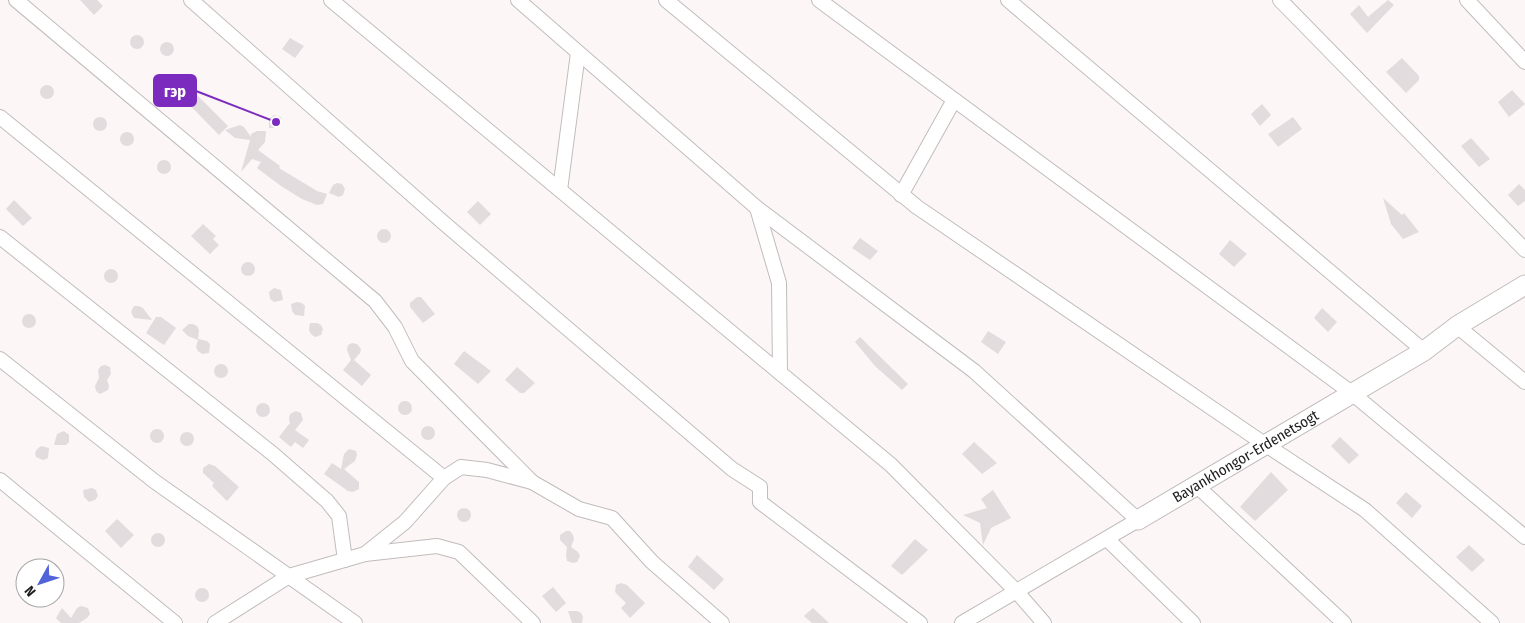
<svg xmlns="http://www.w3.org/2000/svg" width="1525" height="623" font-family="'Fira Sans Condensed',sans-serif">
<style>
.building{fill:#e2dcde}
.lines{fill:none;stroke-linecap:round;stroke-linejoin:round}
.street-casing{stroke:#c2bcbc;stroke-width:16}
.secondary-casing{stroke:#c2bcbc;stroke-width:21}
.street{stroke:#fff;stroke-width:14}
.secondary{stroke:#fff;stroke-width:19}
.labels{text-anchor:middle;stroke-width:4;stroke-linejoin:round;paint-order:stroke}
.street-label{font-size:15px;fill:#1f1d1d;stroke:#fff}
.leader{fill:none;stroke:#7b2cbf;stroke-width:2}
.callout-dot{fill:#7b2cbf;stroke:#fff;stroke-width:2}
.callout{fill:#7b2cbf;stroke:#7b2cbf;stroke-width:2}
.callout-label{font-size:16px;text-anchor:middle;font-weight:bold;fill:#fff}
</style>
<rect width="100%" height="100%" fill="#fcf6f6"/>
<g class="building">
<polygon points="80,0 97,0 103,6 94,15"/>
<polygon points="1388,0 1394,5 1367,33 1350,14 1359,5 1368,17"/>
<circle cx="137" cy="42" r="7"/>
<polygon points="290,38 304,46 295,58 282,49"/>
<circle cx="167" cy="49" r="7"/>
<polygon points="1402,58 1419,76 1419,80 1406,93 1386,72"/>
<polygon points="180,78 228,126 219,135 172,87"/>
<circle cx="47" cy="92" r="7"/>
<polygon points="1512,90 1525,104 1509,117 1498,102"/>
<polygon points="1262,104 1271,115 1260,126 1251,114"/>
<polygon points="274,115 281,117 282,123 278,128 269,128 269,119"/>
<circle cx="100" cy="124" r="7"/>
<polygon points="1293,117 1302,129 1278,147 1268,134"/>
<polygon points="240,125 244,127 251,137 251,134 257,131 266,131 265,142 258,150 280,166 279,168 317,191 327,194 323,204 317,205 302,199 281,186 257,168 261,162 252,159 241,172 250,140 235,138 225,130"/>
<circle cx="127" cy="139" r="7"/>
<polygon points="1471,138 1490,159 1479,167 1461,146"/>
<circle cx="164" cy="167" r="7"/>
<polygon points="337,183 342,184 345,189 343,195 339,197 329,193 333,185"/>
<polygon points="1519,184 1525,190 1525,201 1518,206 1508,195"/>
<polygon points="1383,198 1402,215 1404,213 1419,232 1403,239 1391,224"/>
<polygon points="14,200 32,218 23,226 6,209"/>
<polygon points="478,201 491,214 480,225 467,212"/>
<polygon points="203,224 216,236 213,239 219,245 210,254 191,236"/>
<circle cx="384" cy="236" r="7"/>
<polygon points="860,238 878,251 870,260 852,248"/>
<polygon points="1230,240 1247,254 1234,267 1219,254"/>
<circle cx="248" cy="269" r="7"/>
<circle cx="111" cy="276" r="7"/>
<polygon points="274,288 281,290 283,300 274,302 270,299 269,292"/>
<polygon points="417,297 421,297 435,314 423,323 410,307 410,303"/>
<polygon points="297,302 302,303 305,306 304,316 295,315 292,311 291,304"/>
<polygon points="134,306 139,306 143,308 152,320 134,318 131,312"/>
<polygon points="1322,308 1337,322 1328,332 1314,318"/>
<circle cx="29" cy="321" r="7"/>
<polygon points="156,317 161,317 176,328 164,345 146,333"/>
<polygon points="310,323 317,323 321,325 323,329 321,335 315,337 311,334 309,330"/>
<polygon points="189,324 193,324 197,326 199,330 198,339 207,341 210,344 209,353 202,354 198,351 196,347 198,340 188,336 182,330"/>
<polygon points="988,331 1006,342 998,354 981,342"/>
<polygon points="860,337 908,384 902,390 875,366 855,342"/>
<polygon points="352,343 357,344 361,349 360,353 354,360 371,375 362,386 343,370 351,360 347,350 348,345"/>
<polygon points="464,351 491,371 478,384 454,364"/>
<circle cx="221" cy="371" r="7"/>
<polygon points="105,365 110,367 111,374 107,380 109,386 108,390 100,394 96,391 95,386 99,378 98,370 101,366"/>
<polygon points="517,367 535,383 524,393 520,393 505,380"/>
<circle cx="405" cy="408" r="7"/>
<circle cx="263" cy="410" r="7"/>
<polygon points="296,411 301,413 303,420 295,430 309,440 303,448 295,442 291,447 279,437 289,424 290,425 289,418 290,414"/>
<circle cx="428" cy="433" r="7"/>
<circle cx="157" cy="436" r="7"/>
<polygon points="64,431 69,435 69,442 66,445 54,445 57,434"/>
<circle cx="187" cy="439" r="7"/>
<polygon points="1340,437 1359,455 1349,464 1331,446"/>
<polygon points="974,442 997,463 982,474 962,454"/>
<polygon points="41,446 49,448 48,458 43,460 36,457 35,453 37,449"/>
<polygon points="349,449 356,451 357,455 355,461 344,469 359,482 359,489 353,492 348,491 324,474 332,463 341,469 344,454"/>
<polygon points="209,464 215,466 239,487 227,501 212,486 214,483 203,473 203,468"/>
<polygon points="1271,472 1288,490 1255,521 1240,507"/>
<polygon points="92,488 96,490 98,496 95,500 89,502 84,497 83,490"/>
<polygon points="993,490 1011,518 991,528 983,545 980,523 963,515 987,508 981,499"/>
<polygon points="1406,492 1422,506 1412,518 1396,503"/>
<circle cx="464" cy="515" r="7"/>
<polygon points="117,519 134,535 121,548 105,531"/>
<polygon points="566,531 570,531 573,535 574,539 571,547 578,552 580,556 577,562 573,563 567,561 566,556 567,547 560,540 560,535"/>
<circle cx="158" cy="540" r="7"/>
<polygon points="915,539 928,550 902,575 891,566"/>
<polygon points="1469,545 1485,560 1472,572 1456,557"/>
<polygon points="697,555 724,579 714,590 688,567"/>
<polygon points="621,583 627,585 645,603 630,618 621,608 626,603 615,592 616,585"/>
<polygon points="553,587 566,603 556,612 542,596"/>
<circle cx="202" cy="595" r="7"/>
<polygon points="81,606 88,608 90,614 87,618 79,623 61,623 56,618 62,608 71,618 77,608"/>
<polygon points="813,608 829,623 812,623 804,616"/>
<polygon points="568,611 577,611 581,613 583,617 582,623 572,623"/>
</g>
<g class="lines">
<defs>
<g id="street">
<polyline points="16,0 375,301 395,327 412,361 532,482"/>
<polyline points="191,0 445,224 732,469 760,487 760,502 920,623"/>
<polyline points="331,0 891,465 1017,592 1044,623"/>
<polyline points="518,0 757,208 974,371 1138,520 962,623"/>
<polyline points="666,0 917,207 1266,445 1365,510 1492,623"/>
<polyline points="819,0 1353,394 1525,537"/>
<polyline points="1008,0 1424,351"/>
<polyline points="1280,0 1525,250"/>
<polyline points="1467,0 1525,62"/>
<polyline points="0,117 444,478"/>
<polyline points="560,190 578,53"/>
<polyline points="901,195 954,100"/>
<polyline points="757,208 779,283 780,373"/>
<polyline points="0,237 273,454 327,501 339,516 345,560"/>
<polyline points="1457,326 1525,382"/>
<polyline points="0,359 154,481 355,623"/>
<polyline points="0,480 175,623"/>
<polyline points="1197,486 1344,623"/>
<polyline points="1107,539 1193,623"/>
<polyline points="365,554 405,522 444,478 461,467 487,470 532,482 579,509 612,518 652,562 722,623"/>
<polyline points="215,623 289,576 365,554 437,546 459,552 533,623"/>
</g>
<g id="secondary">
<path id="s1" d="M1138,520L1424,351L1457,326L1525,285"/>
</g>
</defs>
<use href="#street" class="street-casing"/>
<use href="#secondary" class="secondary-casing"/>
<use href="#street" class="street"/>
<use href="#secondary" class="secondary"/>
</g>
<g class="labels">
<g class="street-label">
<text dy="5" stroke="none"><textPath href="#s1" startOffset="125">Bayankhongor-Erdenetsogt</textPath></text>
</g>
</g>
<path class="leader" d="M276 122L196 91"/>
<circle class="callout-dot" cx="276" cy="122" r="5"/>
<rect class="callout" x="154" y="75" width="42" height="31" rx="5"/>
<g class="callout-label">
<text x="175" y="97">гэр</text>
</g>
<g transform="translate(40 583) rotate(230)"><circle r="24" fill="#ffffff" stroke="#a5a5a5"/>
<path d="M0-4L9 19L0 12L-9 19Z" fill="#5063d9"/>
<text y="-8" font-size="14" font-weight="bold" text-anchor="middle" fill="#1f1d1d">N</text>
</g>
</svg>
